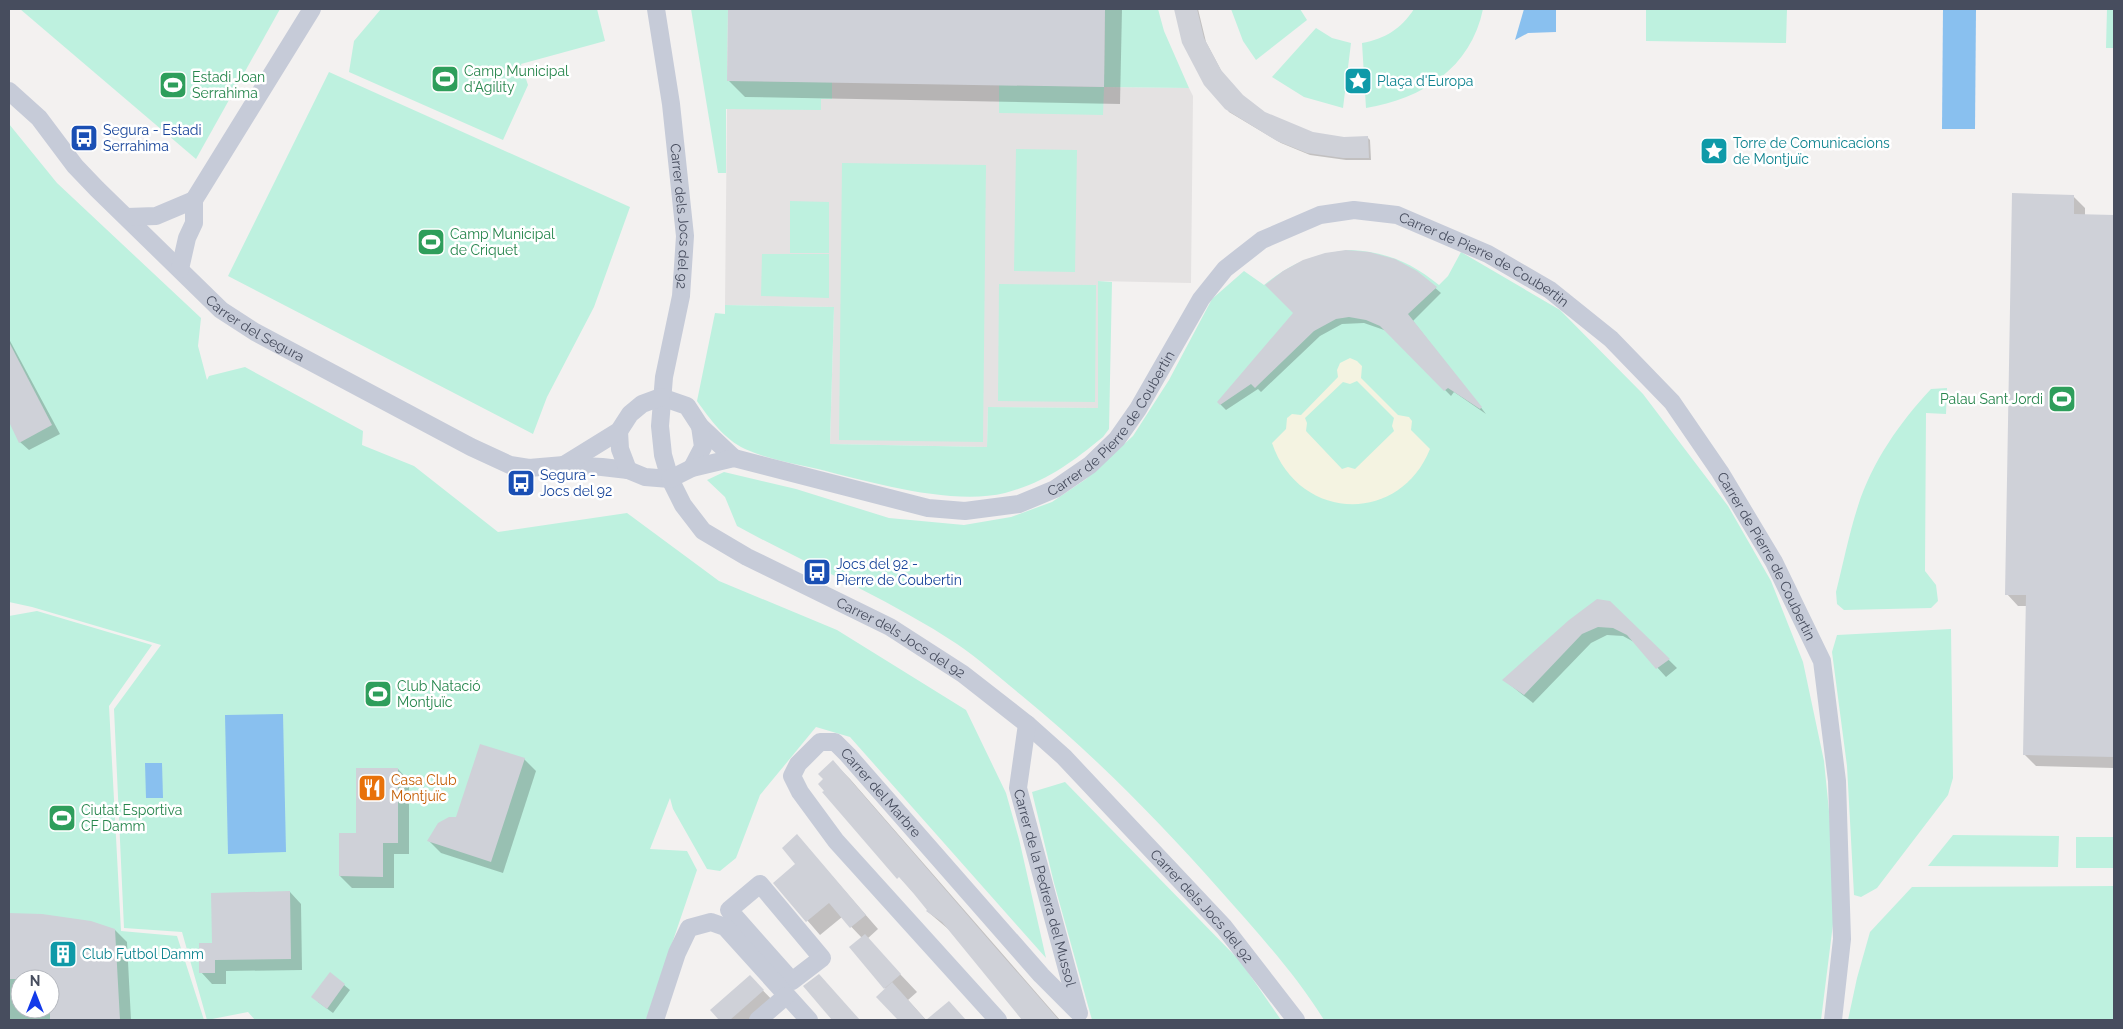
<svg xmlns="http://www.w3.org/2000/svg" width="2123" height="1029" font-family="Raleway,sans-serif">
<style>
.education{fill:#e4e2e2}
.green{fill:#bef1df;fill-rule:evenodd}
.sand{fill:#f4f3e1;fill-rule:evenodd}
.water{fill:#89c0ef}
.shadow{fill:#0003;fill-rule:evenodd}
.building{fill:#cfd1d8}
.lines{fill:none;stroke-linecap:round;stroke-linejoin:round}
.street{stroke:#c6cbd8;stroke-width:18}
.labels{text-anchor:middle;stroke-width:5;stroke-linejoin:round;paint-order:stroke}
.leisure-label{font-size:14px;fill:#27864d;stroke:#fff;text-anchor:start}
.culture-label{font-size:14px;fill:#0d838f;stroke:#fff;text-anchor:start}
.transit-label{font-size:14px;fill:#164399;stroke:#fff;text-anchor:start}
.street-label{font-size:14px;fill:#474d5e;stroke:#fff}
.food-label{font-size:14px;fill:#c56008;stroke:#fff;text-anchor:start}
</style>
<rect width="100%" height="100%" fill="#f3f1f0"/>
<polygon class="education" points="728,9 1105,9 1104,87 1189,88 1193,96 1191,283 1098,281 1098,408 988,407 987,447 830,444 834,307 725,305"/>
<g class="green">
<polygon points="20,9 280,9 196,159"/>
<polygon points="381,9 597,9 605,41 521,64 528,85 503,140 349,72 354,41"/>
<polygon points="691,9 728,9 727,81 832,82 832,99 821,99 821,110 726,109 726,173 718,173"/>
<polygon points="1105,9 1158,9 1164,31 1189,88 1104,87 1103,115 999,113 999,85 1104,87"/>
<polygon points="1231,9 1300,9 1307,20 1256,60 1243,41"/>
<path d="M1414,9H1483C1471,68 1422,99 1366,108L1362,43C1385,39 1401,29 1414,9Z"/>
<polygon points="1646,9 1787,9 1786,43 1646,41"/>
<polygon points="2107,9 2114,9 2114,48 2106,48"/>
<polygon points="1316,28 1332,38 1351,43 1343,108 1304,97 1272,77"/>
<polygon points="329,72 630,207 594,307 547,397 533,434 228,276"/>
<polygon points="9,124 57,183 201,318 198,346 207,380 209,376 245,367 363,431 362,445 414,466 498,532 627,513 719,581 837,630 966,710 1006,793 1019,839 1046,958 850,737 816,727 760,795 736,858 720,871 707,869 673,809 670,798 650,849 687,851 697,870 646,1020 255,1020 248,1012 207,1020 182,932 124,928 114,709 161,645 32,607 9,602"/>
<polygon points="1016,149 1077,150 1075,272 1014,271"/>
<polygon points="842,163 986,165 983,442 839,440"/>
<polygon points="790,201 829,202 829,253 790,253"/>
<path d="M1351,250C1387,252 1412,263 1439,285L1448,276L1461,252L1560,310L1643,394L1728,506L1771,581L1803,662L1824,761L1832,841L1834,916L1821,1020H1324C1295,973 1256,931 1219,889C1158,820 1093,754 1021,695C1000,678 979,659 957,644C887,598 810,566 737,526L725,497L707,480L724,472L796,489L889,518L964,525L1011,517L1052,502L1086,479L1133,436L1169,380L1212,299L1244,271L1264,285C1290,263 1317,253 1351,250Z"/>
<polygon points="762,254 829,254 829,298 761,296"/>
<path d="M1098,281L1112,282L1109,429L1103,437C1071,463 1046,482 1005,493C952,506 870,482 818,469C794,464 767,459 745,449C724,439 710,419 697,401L715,313L725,314V305L834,307L830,444L987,447L988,407L1098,408Z"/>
<polygon points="999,284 1096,285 1095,402 998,401"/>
<path d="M1947,388L1946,414L1926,413L1925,571L1936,585L1938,601L1931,608L1844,610L1837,604L1836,592C1843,564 1849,534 1858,506C1872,462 1900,422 1931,389Z"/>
<path d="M37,611L152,645L109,706L121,931L177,936L204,1020H9V616ZM20,979H50V1009H20Z"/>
<polygon points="1951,629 1953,778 1948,795 1877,888 1861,897 1854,895 1847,766 1832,652 1837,635"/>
<polygon points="1065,782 1241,962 1281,1020 1092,1020 1054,883 1032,792"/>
<polygon points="1953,835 2059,836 2058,867 1928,866"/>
<rect x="2076" y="837" width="38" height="31"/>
<polygon points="2114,886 2114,1020 1848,1020 1857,978 1870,932 1912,887"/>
</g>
<path class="sand" d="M1350,358L1357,361L1362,366L1361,378L1398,415L1409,417L1412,421L1411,430L1430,449C1399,526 1298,521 1272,443L1286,429L1287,418L1292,414L1301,415L1338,377L1337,370L1340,363ZM1357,381L1394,418L1392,426L1394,431L1355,469L1348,467L1342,469L1306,431L1307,423L1305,418L1343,382L1350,384Z"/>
<g class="water">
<polygon points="1524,9 1556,9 1556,32 1528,33 1515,40"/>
<polygon points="1943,9 1976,9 1975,129 1942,129"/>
<polygon points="283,714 286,852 228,854 225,715"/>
<polygon points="145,763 162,763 163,798 146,798"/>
</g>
<g class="shadow">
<polygon points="729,9 1122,9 1120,104 745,97 728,80"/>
<polygon points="1175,9 1198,9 1206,42 1223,74 1243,97 1265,113 1312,133 1344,138 1368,138 1370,140 1371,160 1346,160 1310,155 1281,143 1229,112 1183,43"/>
<polygon points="2073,196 2085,208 2085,216 2114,216 2114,768 2036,766 2024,754 2027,606 2018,606 2007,594"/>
<polygon points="1417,272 1441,293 1413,321 1486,414 1454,392 1451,396 1387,331 1364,323 1342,324 1320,336 1261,392 1258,389 1226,410 1218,402 1295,313"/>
<polygon points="9,339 60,434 29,450 20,442 9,420"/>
<polygon points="1610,602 1677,668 1666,677 1634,642 1623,636 1607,635 1591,643 1533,703 1504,680"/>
<polygon points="524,759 536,771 503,873 441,853 429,841"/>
<polygon points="833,762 850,779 1060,1020 1023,1020 954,934 927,911 929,910 824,792 824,779"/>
<polygon points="398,769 409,781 409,854 394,854 394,888 352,888 340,876 358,835"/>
<polygon points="797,836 878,929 867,939 917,992 908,1000 926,1020 899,1020 878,997 886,989 851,947 862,938 842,917 820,935 775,883 797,864"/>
<polygon points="290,892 301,904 302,970 226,971 226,984 212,984 201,972 213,944"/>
<path d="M9,916H42L115,930L127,942L131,1020H9ZM20,979H50V1009H20Z"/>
<polygon points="750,977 780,1008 766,1020 721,1020 712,1010"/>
<polygon points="344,985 350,990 333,1013 318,1002"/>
</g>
<g class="building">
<polygon points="728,9 1105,9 1104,87 727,81"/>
<polygon points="1174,9 1197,9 1204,38 1221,70 1243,95 1265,112 1313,132 1344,137 1368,136 1369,158 1343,158 1307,153 1277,141 1225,109 1204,85 1182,43"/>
<polygon points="2012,193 2074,195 2074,214 2114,215 2114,757 2023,755 2026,595 2005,595"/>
<polygon points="1346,250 1369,252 1395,259 1417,271 1437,287 1408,314 1482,407 1480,409 1448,388 1444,391 1380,326 1366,320 1349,317 1336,319 1314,331 1255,388 1251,384 1220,405 1217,402 1293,313 1265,285 1283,271 1303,260 1325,253"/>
<polygon points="9,342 52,425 19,443 9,422"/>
<polygon points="1597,599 1610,601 1670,659 1656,669 1627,635 1613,628 1598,627 1582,634 1524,695 1502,680 1569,620"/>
<polygon points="480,744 525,758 491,862 427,841 438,823 449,817 456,817"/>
<polygon points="833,760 989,940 1059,1020 1022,1020 942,922 926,911 927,910 914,894 899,877 897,879 822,792 824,791 818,784 823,779 818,774"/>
<polygon points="356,768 398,768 398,843 383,843 383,877 339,876 339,833 356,833"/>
<polygon points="797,834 866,915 850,928 829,903 806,922 773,883 795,864 782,848"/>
<polygon points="290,891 291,959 215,960 215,973 199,973 199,943 212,943 211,893"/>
<polygon points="9,913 42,914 91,921 115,929 120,1020 50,1020 50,979 9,979"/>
<polygon points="865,934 901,974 884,989 849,947"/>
<polygon points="330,972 345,984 327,1009 311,997"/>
<polygon points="819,974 860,1020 832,1020 803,986"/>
<polygon points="750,975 764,990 730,1020 719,1020 710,1010"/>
<polygon points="892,982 910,1002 926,1020 898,1020 876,997"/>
<polygon points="949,1001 966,1020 926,1020"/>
</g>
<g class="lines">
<g class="street">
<path id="s1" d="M656,9L671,104L685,236L681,296L664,377L660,426L663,455L670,479L683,505L703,531L747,557L890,627L963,674L1027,724L1064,757L1224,927L1296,1020"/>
<path id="s2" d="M9,91L39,118L75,166L97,189L221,310L255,332L471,447L510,465L529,468L564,465L602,467L628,470L645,477L670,479"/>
<polyline points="127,217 156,216 194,200"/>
<polyline points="180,269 187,238 194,223 194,200 312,9"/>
<polyline points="661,397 687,406 700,426 734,458"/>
<polyline points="619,431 620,449 628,470"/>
<polyline points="564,465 619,431 630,414 642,404 661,397"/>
<polyline points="692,468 703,447 700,426"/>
<path id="s3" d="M670,479L692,468L734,458L928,508L965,511L1019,504L1055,489L1090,465L1117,439L1138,409L1201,299L1225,269L1262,240L1320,215L1354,210L1397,215L1488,254L1550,290L1611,339L1672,402L1720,472L1774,562L1822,661L1837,781L1842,939L1833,1020"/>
<path id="s4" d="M1027,724L1018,788L1078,1010"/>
<polygon points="760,884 822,958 792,981 729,910"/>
<polyline points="655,1020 677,953 689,928 711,922 725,927 809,1020"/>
<polyline points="758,1020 786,996"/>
<path id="s5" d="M998,1020L836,841L800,792L792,776L798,764L820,742H835L848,755L1041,975L1079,1013"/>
</g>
</g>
<defs>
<symbol id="stadium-square" viewBox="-11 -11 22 22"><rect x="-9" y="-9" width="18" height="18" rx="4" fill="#2e9e5b" stroke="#fff"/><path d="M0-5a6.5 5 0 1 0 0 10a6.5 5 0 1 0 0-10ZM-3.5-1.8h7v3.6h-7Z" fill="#fff"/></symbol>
<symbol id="sight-square" viewBox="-11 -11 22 22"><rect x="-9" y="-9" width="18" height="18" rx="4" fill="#0f9aa8" stroke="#fff"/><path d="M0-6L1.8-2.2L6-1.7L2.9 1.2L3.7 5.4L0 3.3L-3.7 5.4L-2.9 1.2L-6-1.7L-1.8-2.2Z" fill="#fff"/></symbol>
<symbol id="bus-square" viewBox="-11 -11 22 22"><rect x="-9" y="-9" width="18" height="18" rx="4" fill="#1a4fb4" stroke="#fff"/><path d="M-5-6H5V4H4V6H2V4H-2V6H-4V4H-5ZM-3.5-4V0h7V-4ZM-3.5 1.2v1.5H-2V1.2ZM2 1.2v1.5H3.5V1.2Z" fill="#fff"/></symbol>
<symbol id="restaurant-square" viewBox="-11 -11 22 22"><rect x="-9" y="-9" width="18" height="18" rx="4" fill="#e8710a" stroke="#fff"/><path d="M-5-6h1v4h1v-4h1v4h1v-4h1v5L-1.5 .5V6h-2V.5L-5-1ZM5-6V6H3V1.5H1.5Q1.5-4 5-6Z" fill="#fff"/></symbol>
<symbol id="building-square" viewBox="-11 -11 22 22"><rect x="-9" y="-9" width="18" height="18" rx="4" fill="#0f9aa8" stroke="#fff"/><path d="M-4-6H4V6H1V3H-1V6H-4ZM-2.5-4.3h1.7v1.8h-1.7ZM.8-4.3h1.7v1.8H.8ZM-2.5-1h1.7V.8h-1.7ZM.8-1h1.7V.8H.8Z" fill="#fff"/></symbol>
</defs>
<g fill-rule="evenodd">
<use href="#stadium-square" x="429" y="63" width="32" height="32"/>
<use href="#sight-square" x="1342" y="65" width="32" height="32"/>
<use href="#stadium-square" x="157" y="69" width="32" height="32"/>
<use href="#bus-square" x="68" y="122" width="32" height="32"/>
<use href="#sight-square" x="1698" y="135" width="32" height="32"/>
<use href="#stadium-square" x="415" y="226" width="32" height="32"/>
<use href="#stadium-square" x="2046" y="383" width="32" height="32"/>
<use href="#bus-square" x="505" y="467" width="32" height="32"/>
<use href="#bus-square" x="801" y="556" width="32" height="32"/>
<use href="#stadium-square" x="362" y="678" width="32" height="32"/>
<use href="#restaurant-square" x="356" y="772" width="32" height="32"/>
<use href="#stadium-square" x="46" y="802" width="32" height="32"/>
<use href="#building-square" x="47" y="938" width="32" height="32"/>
</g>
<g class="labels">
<g class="leisure-label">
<text x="464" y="76">Camp Municipal<tspan x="464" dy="16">d'Agility</tspan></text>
<text x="192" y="82">Estadi Joan<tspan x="192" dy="16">Serrahima</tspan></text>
<text x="450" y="239">Camp Municipal<tspan x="450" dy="16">de Criquet</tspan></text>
<text x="2043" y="404" text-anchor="end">Palau Sant Jordi</text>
<text x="397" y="691">Club Natació<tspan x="397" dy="16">Montjuïc</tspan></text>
<text x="81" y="815">Ciutat Esportiva<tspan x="81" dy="16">CF Damm</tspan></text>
</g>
<g class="culture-label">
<text x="1377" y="86">Plaça d'Europa</text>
<text x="1733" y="148">Torre de Comunicacions<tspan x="1733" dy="16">de Montjuïc</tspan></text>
<text x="82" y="959">Club Futbol Damm</text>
</g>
<g class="transit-label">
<text x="103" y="135">Segura - Estadi<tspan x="103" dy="16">Serrahima</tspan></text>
<text x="540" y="480">Segura -<tspan x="540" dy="16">Jocs del 92</tspan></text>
<text x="836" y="569">Jocs del 92 -<tspan x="836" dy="16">Pierre de Coubertin</tspan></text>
</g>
<g class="street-label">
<text dy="5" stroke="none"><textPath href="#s1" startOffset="209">Carrer dels Jocs del 92</textPath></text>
<text dy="5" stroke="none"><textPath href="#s3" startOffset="966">Carrer de Pierre de Coubertin</textPath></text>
<text dy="5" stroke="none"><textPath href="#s2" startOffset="344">Carrer del Segura</textPath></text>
<text dy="5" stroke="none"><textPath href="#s3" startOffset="486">Carrer de Pierre de Coubertin</textPath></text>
<text dy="5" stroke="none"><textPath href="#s3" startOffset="1386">Carrer de Pierre de Coubertin</textPath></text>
<text dy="5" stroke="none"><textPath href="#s1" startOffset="762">Carrer dels Jocs del 92</textPath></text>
<text dy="5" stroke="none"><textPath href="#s5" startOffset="448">Carrer del Marbre</textPath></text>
<text dy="5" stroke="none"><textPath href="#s4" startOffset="168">Carrer de la Pedrera del Mussol</textPath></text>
<text dy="5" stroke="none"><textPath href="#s1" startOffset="1168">Carrer dels Jocs del 92</textPath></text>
</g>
<g class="food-label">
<text x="391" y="785">Casa Club<tspan x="391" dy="16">Montjuïc</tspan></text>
</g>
</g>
<rect width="2123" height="1029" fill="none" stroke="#474d5e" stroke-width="20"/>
<g transform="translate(35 994)"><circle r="24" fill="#ffffff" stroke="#b5b8bf"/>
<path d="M0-4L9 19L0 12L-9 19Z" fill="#133ae9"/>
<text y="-8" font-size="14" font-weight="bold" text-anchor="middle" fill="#474d5e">N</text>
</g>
</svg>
